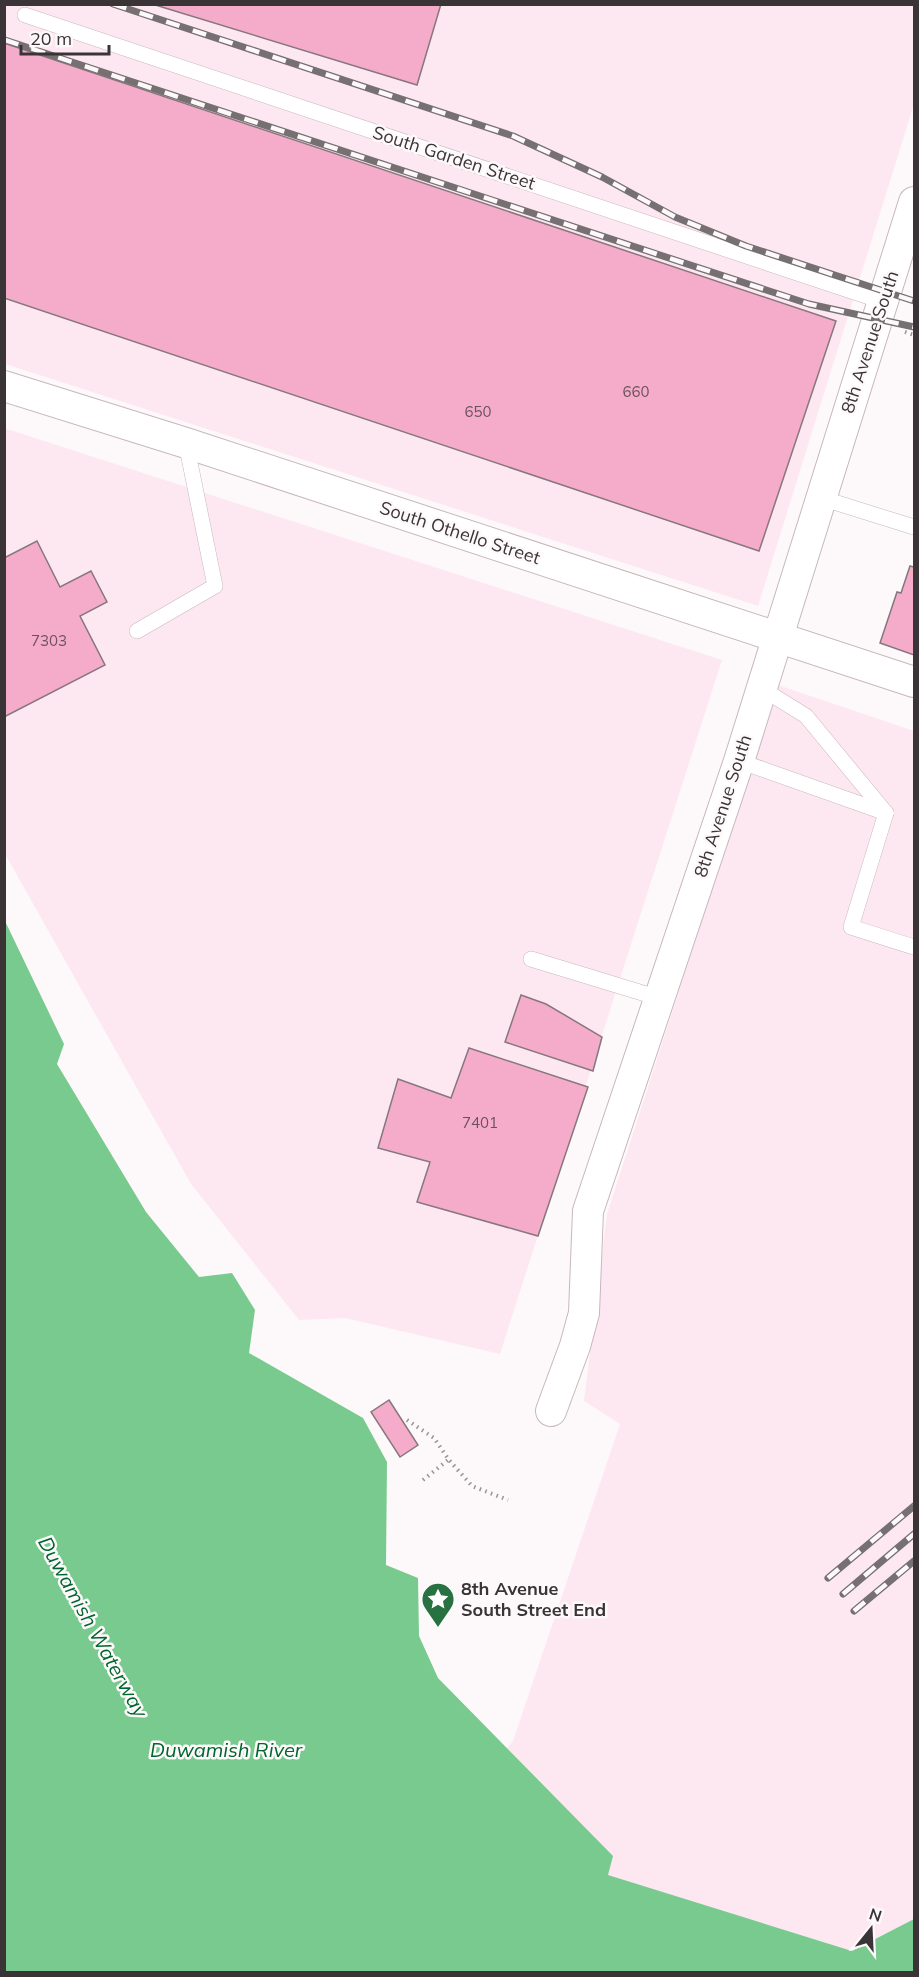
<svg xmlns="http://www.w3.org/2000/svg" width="919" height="1977" font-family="Mulish,sans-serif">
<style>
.built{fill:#fde8f1}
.water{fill:#78ca8e}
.building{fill:#f5accb;stroke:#87777d;stroke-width:1.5}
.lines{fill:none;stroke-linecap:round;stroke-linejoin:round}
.service-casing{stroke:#c8b7bd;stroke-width:16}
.minor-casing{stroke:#c8b7bd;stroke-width:32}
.path{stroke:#999395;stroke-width:4;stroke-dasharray:1.5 4.5;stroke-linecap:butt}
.service{stroke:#fff;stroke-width:15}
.minor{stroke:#fff;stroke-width:30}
.rail-casing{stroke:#767072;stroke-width:7}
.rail{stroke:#fdf9fa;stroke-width:4.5;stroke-dasharray:14;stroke-linecap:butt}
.labels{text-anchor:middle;stroke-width:5;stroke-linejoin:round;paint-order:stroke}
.number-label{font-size:15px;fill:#6a525c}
.street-label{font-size:18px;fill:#3b3437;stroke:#fdf9fa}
.poi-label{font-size:18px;font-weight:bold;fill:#3b3437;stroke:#fdf9fa;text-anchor:start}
.water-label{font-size:20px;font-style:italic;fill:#00652f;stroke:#fdf9fa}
</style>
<rect width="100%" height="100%" fill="#fdf9fa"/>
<g class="built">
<polygon points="5,5 914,5 914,104 758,606 5,364"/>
<polygon points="4,428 722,660 500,1354 345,1318 299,1320 191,1184 5,854"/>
<polygon points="778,685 914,731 914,1919 852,1951 607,1875 507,1748 513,1741 620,1424 584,1401 607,1214"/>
</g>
<polygon class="water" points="5,921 64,1044 57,1064 146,1212 199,1277 232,1273 255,1310 249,1353 363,1418 387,1462 386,1565 418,1578 419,1636 438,1678 613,1856 608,1875 852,1951 914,1919 914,1972 5,1972"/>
<g class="building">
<polygon points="152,4 441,4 417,85"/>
<polygon points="4,43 836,321 759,551 4,298"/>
<polygon points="37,541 60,587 91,571 107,602 80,616 105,665 4,717 4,558"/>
<polygon points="910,566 914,567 914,655 880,643 897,592 901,593"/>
<polygon points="521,995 546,1004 602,1037 593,1071 505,1042"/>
<polygon points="469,1048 588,1087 538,1236 417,1202 430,1162 378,1148 398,1079 451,1098"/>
<polygon points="389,1400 418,1445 400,1457 371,1412"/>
</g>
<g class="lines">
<defs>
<g id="service">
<polyline points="25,15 884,302"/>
<polyline points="821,498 914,527"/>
<polyline points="137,631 215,586 186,443"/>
<polyline points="761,688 806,716 886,813"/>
<polyline points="739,761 886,813"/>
<polyline points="886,813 851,927 914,947"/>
<polyline points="531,959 659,998"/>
</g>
<g id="minor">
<polyline points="4,386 186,443 914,682"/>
<polyline points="551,1411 575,1346 584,1313 588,1211 739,761 914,202"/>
</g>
</defs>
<use href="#service" class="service-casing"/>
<use href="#minor" class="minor-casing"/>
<g class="path">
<polyline points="905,332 914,335"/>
<polyline points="407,1420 434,1438 449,1460 472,1486 508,1500"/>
<polyline points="423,1480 448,1460"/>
</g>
<use href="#service" class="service"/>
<use href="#minor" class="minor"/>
<defs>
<g id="rail">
<polyline points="113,4 513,136 602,177 675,217 746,246 914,301"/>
<polyline points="5,40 809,304 914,327"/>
<polyline points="828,1578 914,1506"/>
<polyline points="843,1594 914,1534"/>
<polyline points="854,1611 914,1561"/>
</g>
</defs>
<use href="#rail" class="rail-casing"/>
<use href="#rail" class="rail"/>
</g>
<defs>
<symbol id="sight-pin" viewBox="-11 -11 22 30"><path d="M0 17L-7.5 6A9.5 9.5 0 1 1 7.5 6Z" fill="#277240" stroke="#fdf9fa"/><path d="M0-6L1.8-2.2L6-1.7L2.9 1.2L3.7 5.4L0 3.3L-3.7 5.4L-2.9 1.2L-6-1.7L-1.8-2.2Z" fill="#fff"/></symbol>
</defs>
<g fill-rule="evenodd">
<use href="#sight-pin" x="419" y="1580" width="38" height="52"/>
</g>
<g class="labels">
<g class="number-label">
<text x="636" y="397">660</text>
<text x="478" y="417">650</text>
<text x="49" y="646">7303</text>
<text x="480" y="1128">7401</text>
</g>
<g class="street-label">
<text transform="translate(454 158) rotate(18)" y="6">South Garden Street</text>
<text transform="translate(870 342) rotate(-72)" y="6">8th Avenue South</text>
<text transform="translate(460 533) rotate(18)" y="6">South Othello Street</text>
<text transform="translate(723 806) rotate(-72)" y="6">8th Avenue South</text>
</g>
<g class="poi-label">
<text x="461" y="1595">8th Avenue<tspan x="461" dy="21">South Street End</tspan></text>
</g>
<g class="water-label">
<text transform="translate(93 1627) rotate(61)" y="7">Duwamish Waterway</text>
<text x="226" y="1757">Duwamish River</text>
</g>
</g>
<rect width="919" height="1977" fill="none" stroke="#3b3437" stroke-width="12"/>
<g transform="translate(871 1929) rotate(18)" stroke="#fdf9fa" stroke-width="4.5" paint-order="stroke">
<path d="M0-4.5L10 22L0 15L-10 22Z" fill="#3b3437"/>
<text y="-9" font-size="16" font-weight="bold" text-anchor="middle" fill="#3b3437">N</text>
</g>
<path d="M21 45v9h88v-9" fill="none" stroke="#3b3437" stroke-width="3"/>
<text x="30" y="45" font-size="18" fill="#3b3437" stroke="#fdf9fa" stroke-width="4.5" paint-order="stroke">20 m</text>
</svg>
